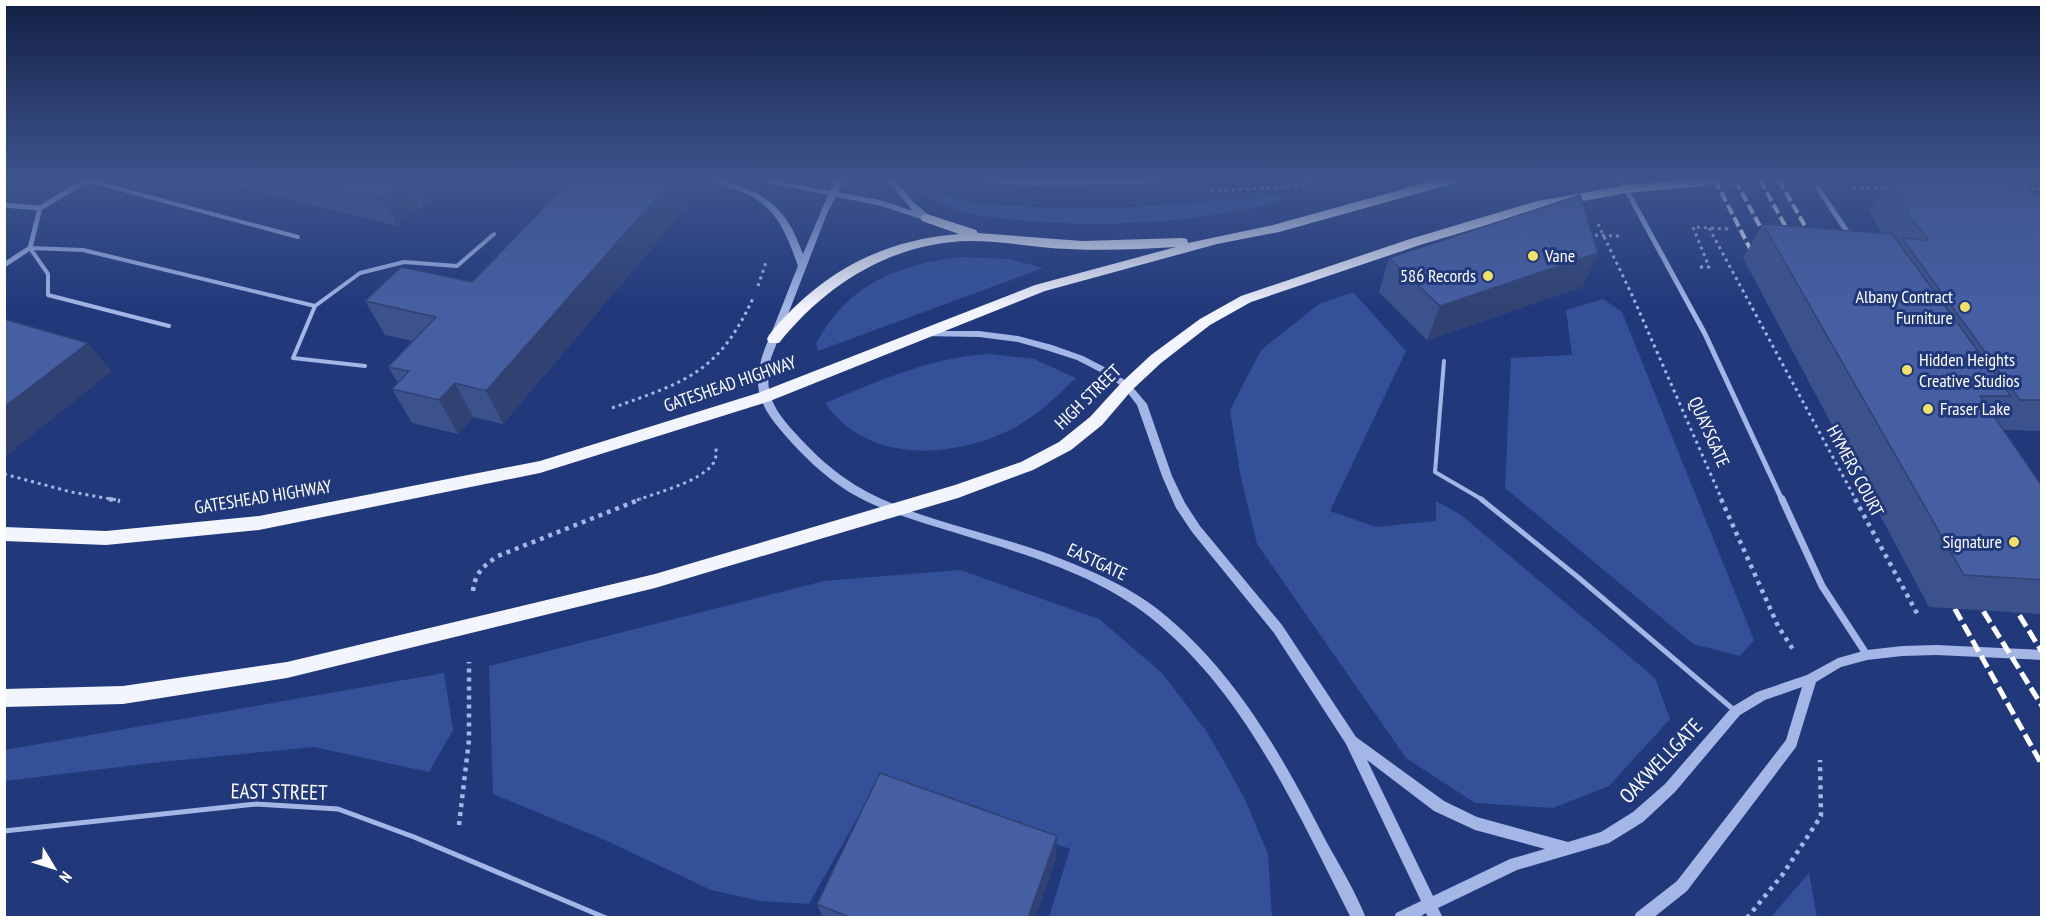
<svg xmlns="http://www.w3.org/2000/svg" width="2046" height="922" font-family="'PT Sans Narrow',sans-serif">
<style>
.green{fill:#345099}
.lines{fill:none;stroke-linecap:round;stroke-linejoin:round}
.trunk-tunnel{stroke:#42578f;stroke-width:15;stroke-dasharray:15 8;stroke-linecap:butt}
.path-far1{stroke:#a3b6e6;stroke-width:3;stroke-dasharray:3 4;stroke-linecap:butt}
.path{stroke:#a3b6e6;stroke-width:4.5;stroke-dasharray:4 5;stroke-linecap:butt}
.service-far1{stroke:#a3b6e6;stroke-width:4}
.service{stroke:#a3b6e6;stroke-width:5}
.minor-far1{stroke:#a3b6e6;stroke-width:5}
.minor{stroke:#a3b6e6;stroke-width:7}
.tertiary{fill:#a3b6e6;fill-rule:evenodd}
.trunk{fill:#f2f4fe;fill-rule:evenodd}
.rail-far1{stroke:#fff;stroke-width:4;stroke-dasharray:10 4;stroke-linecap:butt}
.rail{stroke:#fff;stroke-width:5;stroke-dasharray:13 5;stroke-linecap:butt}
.wall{fill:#3c528c}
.shaded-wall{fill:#314272}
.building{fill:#465fa3;stroke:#314272;stroke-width:1.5}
.poi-dot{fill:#f2e165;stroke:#21397b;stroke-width:2}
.labels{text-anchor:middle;stroke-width:6;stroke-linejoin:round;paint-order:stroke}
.poi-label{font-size:18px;fill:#fff;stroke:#21397b;text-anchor:start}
.street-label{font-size:18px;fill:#fff;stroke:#21397b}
.near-street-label{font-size:21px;fill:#fff;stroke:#21397b}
</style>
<rect width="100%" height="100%" fill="#21397b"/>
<g class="green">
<path d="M908,180C925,180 938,193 954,198C973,205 998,205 1017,206C1108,213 1198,203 1288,194C1275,206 1257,206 1241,210C1158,227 1055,228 971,214C945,209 927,197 908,180Z"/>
<path d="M961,257L1010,259L1043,268L818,351L816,344C847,284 897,265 961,257Z"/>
<polygon points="1353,292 1406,351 1330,511 1376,527 1436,521 1436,501 1461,515 1655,678 1670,719 1609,786 1553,808 1475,803 1406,758 1257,544 1240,473 1230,410 1261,350 1319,304"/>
<polygon points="1603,299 1622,312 1754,640 1740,656 1693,644 1505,488 1511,358 1572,355 1566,310"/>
<path d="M990,354L1034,359L1076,378C1056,397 1037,416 1012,429C952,459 867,464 825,403C879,381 931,357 990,354Z"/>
<polygon points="960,570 1099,619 1162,673 1207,732 1244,797 1268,854 1272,917 1049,917 1070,849 877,783 809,904 761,901 711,890 605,840 493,794 489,666 824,581"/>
<polygon points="444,673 453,730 429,772 314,747 160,762 5,781 5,750"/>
<polygon points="1809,873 1817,917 1771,917"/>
</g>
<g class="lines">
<polyline class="trunk-tunnel" points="1704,182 1731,180"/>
<g class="path-far1">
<polyline points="949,180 959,184"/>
<polyline points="1853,188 1888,188"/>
<polyline points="2018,189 2042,189"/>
<polyline points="1211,191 1285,187 1326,180"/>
<polyline points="1598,224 1632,295 1722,500"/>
<polyline points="1709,228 1856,500"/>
<polyline points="1588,235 1619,236"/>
<polyline points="1700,267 1709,267 1693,227 1728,229"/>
<polyline points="758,286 766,262"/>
<path d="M612,408C687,381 719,373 754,296"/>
<polyline points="4,474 71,492 117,500"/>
<path d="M637,500C657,493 700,481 712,465C717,459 716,453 716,446"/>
</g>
<g class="path">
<polyline points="109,499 120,501"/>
<polyline points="1721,499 1778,626 1794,651"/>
<polyline points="1855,499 1919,617"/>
<path d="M473,591C475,573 483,566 498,556L641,499"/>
<polyline points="459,825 469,740 469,662"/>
<polyline points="1747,918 1783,874 1821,816 1820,760"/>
</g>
<g class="service-far1">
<polyline points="86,180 298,237"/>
<polyline points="30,248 83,250 315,306 293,358 365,366"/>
<polyline points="30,248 48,274 48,295 169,326"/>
<polyline points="315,306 360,273 404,262 457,266 494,234"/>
<polyline points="1444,361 1435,472 1483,500"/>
</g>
<g class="service">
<polyline points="1481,499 1579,578 1734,710"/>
<polyline points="4,831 256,804 338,809 414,837 606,918"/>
</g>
<g class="minor-far1">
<polyline points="988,180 1032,183 1187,180"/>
<polyline points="1621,180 1705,334 1782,500"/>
<polyline points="1818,188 1850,236"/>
<polyline points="4,205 40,208"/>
<polyline points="4,265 30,248 40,208 87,180"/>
</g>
<polyline class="minor" points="1782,499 1822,586 1867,655"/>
<g class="tertiary">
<path d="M710,180C721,179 731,182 742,187C777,200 790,219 803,254L828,195L763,182L759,180H774L830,191L836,180H844L838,192L880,200L913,211L887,180H895L913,202L930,216V220L927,221L878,205L836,197L828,211L771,358C763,393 773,409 797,435C814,454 833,471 855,485C912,519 981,530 1043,552C1083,567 1126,584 1160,611C1235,671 1283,757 1326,841C1340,866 1355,891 1366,918H1351C1297,812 1246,694 1151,618C1095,573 1020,553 953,532C917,521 881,511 849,492C825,477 803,456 784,434C772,420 759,404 758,384C757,363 767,343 775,324C783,304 790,285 798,266C787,235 777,207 745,193C734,189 719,186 710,180Z"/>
<path d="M925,331H979L1018,336L1052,345L1083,356L1112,371L1130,384L1147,404L1172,476L1185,503L1200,526L1282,625L1356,737L1444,801L1477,817L1568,842L1601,832L1633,812L1665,784L1732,707L1757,692L1807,675L1838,658L1867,650L1902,646L1936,645L2042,650V660L1936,655L1902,656L1867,660L1841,667L1816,682L1796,747L1687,891L1653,918H1634L1636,913L1677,881L1786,740L1802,687L1765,700L1740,715L1675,792L1643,822L1609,843L1517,870L1438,908L1443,918H1428L1426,913L1418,918H1394L1396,913L1421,901L1346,744L1274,633L1192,532L1176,508L1162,476L1137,405L1124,388L1106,375L1077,360L1046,350L1018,342L979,337L922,336L920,334ZM1367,760L1434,811L1475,830L1545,849L1510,859L1433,896Z"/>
</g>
<g class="trunk">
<path d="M1436,180H1456L1455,183L1279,232L1217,244L1045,291L770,401L540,473L259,530L106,545L4,541V527L106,531L259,516L540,461L758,393L1035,285L1176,247C1141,249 1106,251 1070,249C1037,248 1004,241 970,241C893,242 826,284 779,343H769L767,339L769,335C819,274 880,240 959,234L922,221L920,218L922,215L927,214L976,230L978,233L1082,241L1182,238L1187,239L1188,243L1273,225Z"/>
<polygon points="1686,180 1709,180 1710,182 1704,186 1627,193 1544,208 1420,245 1251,302 1210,325 1161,363 1132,390 1102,425 1071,450 1033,470 958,498 655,588 287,678 123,704 4,707 4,689 123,686 287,662 655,574 955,485 1021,462 1059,442 1090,417 1122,382 1151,355 1200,319 1241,296 1410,239 1537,201 1627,185"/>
</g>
<g class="rail-far1">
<polyline points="1715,180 1757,262"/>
<polyline points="1735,180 1769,243"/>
<polyline points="1760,180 1793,240"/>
<polyline points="1779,180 1814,242"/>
</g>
<g class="rail">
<polyline points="1946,593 2042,765"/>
<polyline points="1974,596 2042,706"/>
<polyline points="2010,600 2042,652"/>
</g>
</g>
<g class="wall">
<polygon points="212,180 451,180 424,208 420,207 397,226"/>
<polygon points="1890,180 2042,198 2042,431 2003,430 2042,486 2042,614 1929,607 1743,258 1763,224 1881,233 1869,210"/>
<polygon points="685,209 503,424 473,417 458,434 412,423 392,389 398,383 388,367 413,341 385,335 365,301 472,282"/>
<polygon points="1598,253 1582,287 1427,340 1379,292 1389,258"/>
<polygon points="1056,858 1035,918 823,918 817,904"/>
</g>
<g class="shaded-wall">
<polygon points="405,180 407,180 420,207 397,226 382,198"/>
<polygon points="410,180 451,180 424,208"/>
<polygon points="672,180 677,180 685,209 503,424 486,391"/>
<polygon points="1598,253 1582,287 1427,340 1440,306"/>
<polygon points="88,343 112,371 6,456 4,455 4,407"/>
<polygon points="455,383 473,417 458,434 439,400"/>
<polygon points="1057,836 1056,858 1035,918 1028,918"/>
</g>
<g class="building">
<polygon points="309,180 405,180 382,198"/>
<polygon points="571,180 672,180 486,391 455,383 439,400 392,389 409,371 388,367 436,317 365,301 401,267 472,282"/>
<polygon points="1891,180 1986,180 2021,189 2042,198 2042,400 2020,400 1902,238 1929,240 1911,218"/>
<polygon points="1580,195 1598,253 1440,306 1389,258"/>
<polygon points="1763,224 1892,234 2011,396 1980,396 2042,486 2042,580 1964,575"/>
<polygon points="4,319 88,343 4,407"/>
<polygon points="880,773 1057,836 1028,918 852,918 817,904"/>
</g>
<linearGradient id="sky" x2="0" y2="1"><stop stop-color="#121f44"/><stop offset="0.58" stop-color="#3d548d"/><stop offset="1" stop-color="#3d548d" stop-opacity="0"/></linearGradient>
<rect width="2046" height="309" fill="url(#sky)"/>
<g class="poi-dot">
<circle cx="1533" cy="256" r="6"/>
<circle cx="1488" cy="276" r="6"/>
<circle cx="1965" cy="307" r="6"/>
<circle cx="1907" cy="370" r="6"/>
<circle cx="1928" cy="409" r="6"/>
<circle cx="2014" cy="542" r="6"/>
</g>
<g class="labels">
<g class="poi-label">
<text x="1545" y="262">Vane</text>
<text x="1476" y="282" text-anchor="end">586 Records</text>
<text x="1953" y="303" text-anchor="end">Albany Contract<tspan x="1953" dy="21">Furniture</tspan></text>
<text x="1919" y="366">Hidden Heights<tspan x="1919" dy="21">Creative Studios</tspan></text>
<text x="1940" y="415">Fraser Lake</text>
<text x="2002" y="548" text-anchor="end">Signature</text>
</g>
<g class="street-label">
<text transform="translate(730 384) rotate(-19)" y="6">GATESHEAD HIGHWAY</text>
<text transform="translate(1088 397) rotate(-44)" y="6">HIGH STREET</text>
<text transform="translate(1709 432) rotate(66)" y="6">QUAYSGATE</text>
<text transform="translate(1855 471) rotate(62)" y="6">HYMERS COURT</text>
<text transform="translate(263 497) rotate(-9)" y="6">GATESHEAD HIGHWAY</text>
<text transform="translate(1097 562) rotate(25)" y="6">EASTGATE</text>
</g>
<g class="near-street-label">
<text transform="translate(1661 761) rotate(-46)" y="7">OAKWELLGATE</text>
<text transform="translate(279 792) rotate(1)" y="7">EAST STREET</text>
</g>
</g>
<rect width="2046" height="922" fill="none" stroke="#ffffff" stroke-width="12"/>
<g transform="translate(54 868) rotate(128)" stroke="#21397b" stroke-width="4.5" paint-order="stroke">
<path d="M0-4.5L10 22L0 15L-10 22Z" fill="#ffffff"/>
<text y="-9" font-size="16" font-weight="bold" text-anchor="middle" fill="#ffffff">N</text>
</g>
</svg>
